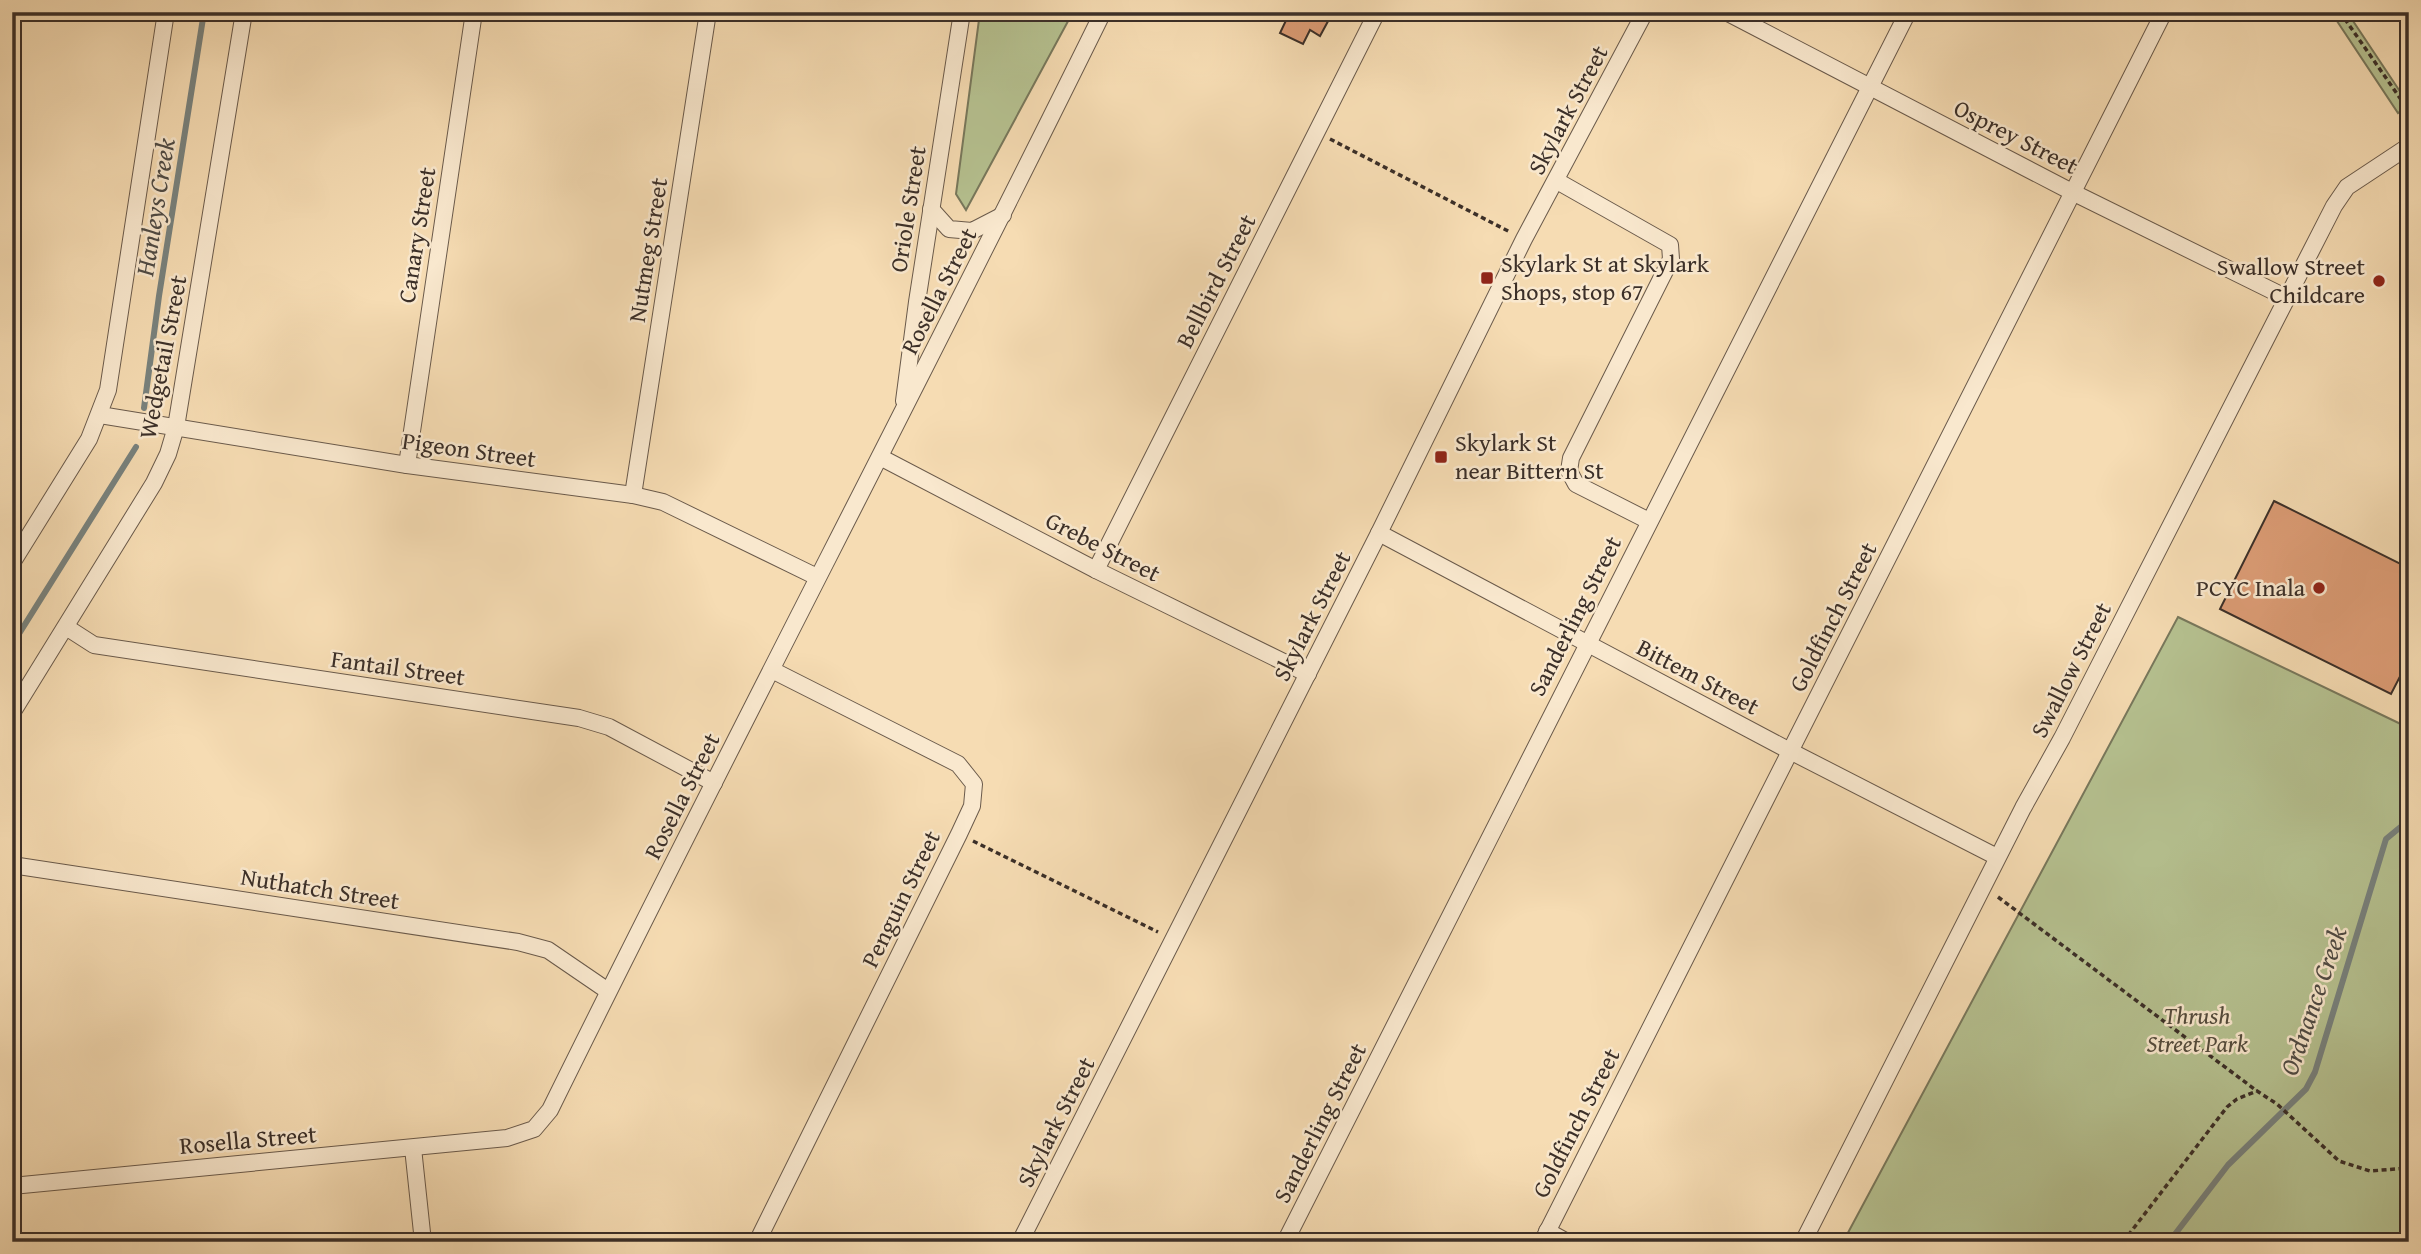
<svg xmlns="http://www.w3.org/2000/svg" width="2421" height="1254" font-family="'Gentium Book Plus',serif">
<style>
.green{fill:#b6c291;stroke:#78785c;stroke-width:2}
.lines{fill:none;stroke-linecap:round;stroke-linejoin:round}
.stream{stroke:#78827e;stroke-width:6}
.building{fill:#dc9c75;stroke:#3b2f28;stroke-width:2}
.minor-casing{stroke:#6a5a4b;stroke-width:18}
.path{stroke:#3b2f28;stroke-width:3.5;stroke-dasharray:5 3.5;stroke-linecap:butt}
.minor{stroke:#f9e8ce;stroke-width:16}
.poi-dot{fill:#8f2418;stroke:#f9e8ce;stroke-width:2.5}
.labels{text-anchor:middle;stroke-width:5;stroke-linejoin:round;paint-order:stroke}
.street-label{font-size:24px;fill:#3b2f28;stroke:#f9e8ce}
.poi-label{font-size:24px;fill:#3b2f28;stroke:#f9e8ce;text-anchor:start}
.park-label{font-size:24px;font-style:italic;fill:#544c3d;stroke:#f9e8ce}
.water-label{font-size:26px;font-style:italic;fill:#4f4b45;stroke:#f9e8ce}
</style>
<rect width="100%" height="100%" fill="#f6dcb3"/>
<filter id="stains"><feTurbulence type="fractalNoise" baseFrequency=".00286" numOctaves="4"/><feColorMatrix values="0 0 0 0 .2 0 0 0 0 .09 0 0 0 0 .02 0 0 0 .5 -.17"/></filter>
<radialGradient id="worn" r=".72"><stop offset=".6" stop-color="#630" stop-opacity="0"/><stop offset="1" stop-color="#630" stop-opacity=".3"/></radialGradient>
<g class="green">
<polygon points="980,12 1073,12 966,210 956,194"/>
<polygon points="2331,12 2347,12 2409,105 2398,113"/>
<polygon points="2178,617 2409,728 2409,1242 1843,1242"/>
</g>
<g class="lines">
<g class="stream">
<polyline points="144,408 159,296 204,12"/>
<polyline points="12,645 136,447"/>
<polyline points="2169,1242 2228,1165 2306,1089 2315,1072 2386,839 2409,820"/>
</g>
</g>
<g class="building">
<polygon points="1290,12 1333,12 1320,36 1310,30 1303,44 1280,33"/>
<polygon points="2274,501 2409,568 2409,659 2391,694 2220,609"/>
</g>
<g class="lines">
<defs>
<g id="minor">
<polyline points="1726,12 2072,192 2287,298"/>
<polyline points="1557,181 1670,245 1671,259 1571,458 1569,471 1576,484 1649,521"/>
<polyline points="931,209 949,229 972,231 1003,215"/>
<polyline points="904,401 917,302 962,12"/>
<polyline points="100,415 407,465 633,495 663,502 817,577"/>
<polyline points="880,457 1096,570 1308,674"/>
<polyline points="407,465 474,12"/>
<polyline points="633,495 708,12"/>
<polyline points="1379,533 1790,751 1997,857"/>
<polyline points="12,563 89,439 108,390 166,12"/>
<polyline points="1096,570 1377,12"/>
<polyline points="66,627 94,645 579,718 609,727 714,783"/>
<polyline points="12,713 154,483 168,454 176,427 244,12"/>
<polyline points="12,865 518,942 548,950 608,991"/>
<polyline points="413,1148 423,1242"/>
<path d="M12,1186L507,1138L534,1129L550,1110C731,742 922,380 1103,12"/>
<polyline points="1547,1231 1567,1242"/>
<polyline points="757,1242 959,834 972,806 974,784 958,764 772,670"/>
<polyline points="1020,1242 1379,533 1524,239 1645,12"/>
<polyline points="1285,1242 1908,12"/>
<polyline points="1542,1242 2164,12"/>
<polyline points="1803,1242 2023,808 2062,738 2334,206 2347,187 2409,146"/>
</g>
</defs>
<use href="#minor" class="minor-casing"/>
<g class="path">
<polyline points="2340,12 2409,111"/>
<polyline points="1330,139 1510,232"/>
<polyline points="973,841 1158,932"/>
<polyline points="1998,897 2257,1091"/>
<polyline points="2123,1242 2227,1107 2237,1099 2257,1091 2277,1104 2339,1161 2370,1171 2409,1168"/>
</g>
<use href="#minor" class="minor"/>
</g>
<g class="poi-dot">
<rect x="1480" y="271" width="14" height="14" rx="3.5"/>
<circle cx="2379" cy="281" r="7"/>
<rect x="1434" y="450" width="14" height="14" rx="3.5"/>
<circle cx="2319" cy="588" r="7"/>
</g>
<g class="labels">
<g class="street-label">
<text transform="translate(1568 110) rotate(-62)" y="8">Skylark Street</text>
<text transform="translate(2016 137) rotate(27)" y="8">Osprey Street</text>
<text transform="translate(908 209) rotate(-81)" y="8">Oriole Street</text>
<text transform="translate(417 235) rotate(-81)" y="8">Canary Street</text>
<text transform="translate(648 250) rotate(-81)" y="8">Nutmeg Street</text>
<text transform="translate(1216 281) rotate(-63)" y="8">Bellbird Street</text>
<text transform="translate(939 291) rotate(-63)" y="8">Rosella Street</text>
<text transform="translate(163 357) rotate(-79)" y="8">Wedgetail Street</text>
<text transform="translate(469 450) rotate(8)" y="8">Pigeon Street</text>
<text transform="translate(1103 547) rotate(27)" y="8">Grebe Street</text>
<text transform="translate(1312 616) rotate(-63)" y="8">Skylark Street</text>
<text transform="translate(1575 616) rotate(-63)" y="8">Sanderling Street</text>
<text transform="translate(1833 617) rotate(-63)" y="8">Goldfinch Street</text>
<text transform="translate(398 668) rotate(8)" y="8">Fantail Street</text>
<text transform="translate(2071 670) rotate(-63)" y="8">Swallow Street</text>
<text transform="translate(1698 677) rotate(28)" y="8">Bittem Street</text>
<text transform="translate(682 796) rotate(-63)" y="8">Rosella Street</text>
<text transform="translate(320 889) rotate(9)" y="8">Nuthatch Street</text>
<text transform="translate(901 899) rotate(-64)" y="8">Penguin Street</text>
<text transform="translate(1056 1122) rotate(-63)" y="8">Skylark Street</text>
<text transform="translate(1320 1123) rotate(-63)" y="8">Sanderling Street</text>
<text transform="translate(1576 1123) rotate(-63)" y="8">Goldfinch Street</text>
<text transform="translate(248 1140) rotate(-5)" y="8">Rosella Street</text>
</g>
<g class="poi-label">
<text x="1501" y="272">Skylark St at Skylark<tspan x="1501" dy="28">Shops, stop 67</tspan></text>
<text x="2365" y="275" text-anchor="end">Swallow Street<tspan x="2365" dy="28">Childcare</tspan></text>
<text x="1455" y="451">Skylark St<tspan x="1455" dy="28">near Bittern St</tspan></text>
<text x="2305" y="596" text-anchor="end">PCYC Inala</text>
</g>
<g class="park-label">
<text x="2197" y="1024">Thrush<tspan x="2197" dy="28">Street Park</tspan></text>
</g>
<g class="water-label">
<text transform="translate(155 207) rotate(-81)" y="9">Hanleys Creek</text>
<text transform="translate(2313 1001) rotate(-71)" y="9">Ordnance Creek</text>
</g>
</g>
<rect width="2421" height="1254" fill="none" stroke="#f6dcb3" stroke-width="42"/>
<rect x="14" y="14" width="2393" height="1226" fill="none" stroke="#3b2f28" stroke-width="3.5"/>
<rect x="21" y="21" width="2379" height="1212" fill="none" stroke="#3b2f28" stroke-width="2"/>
<rect width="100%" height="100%" filter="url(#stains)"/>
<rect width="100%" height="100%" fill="url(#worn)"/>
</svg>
